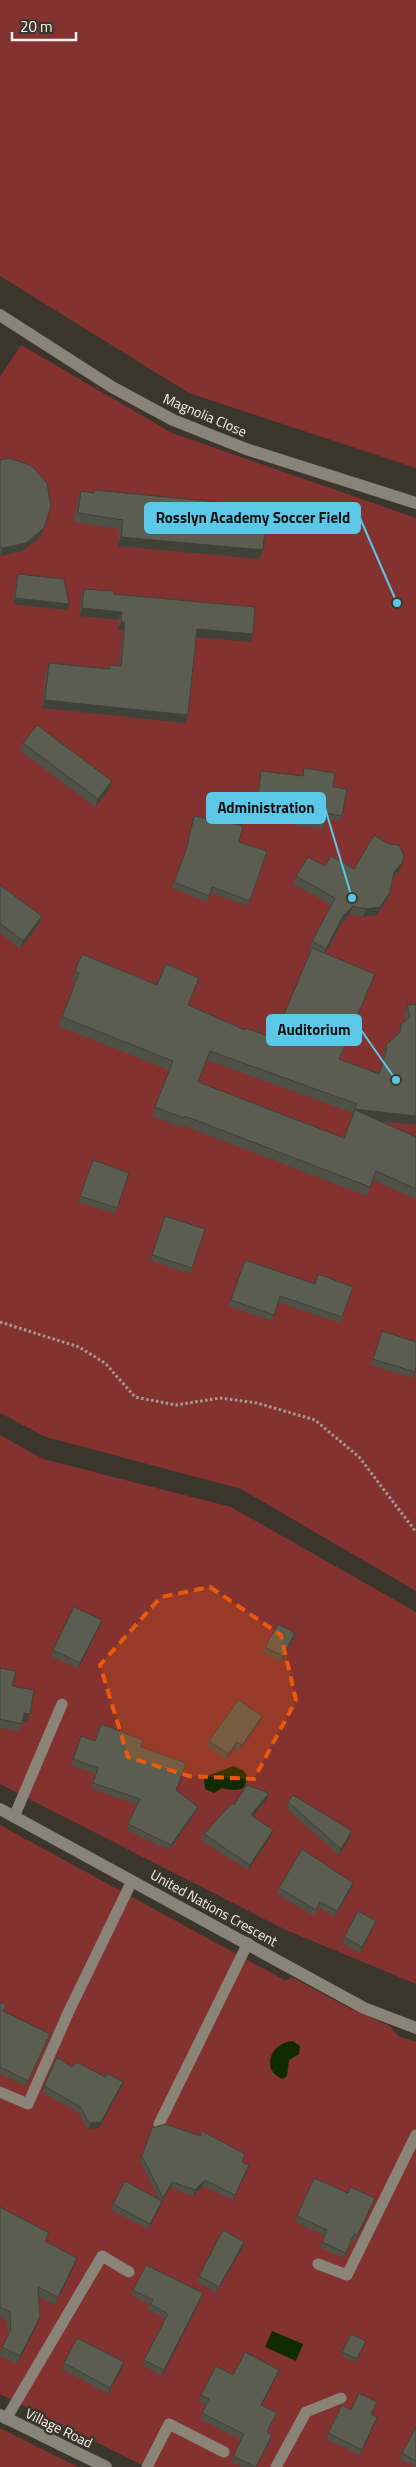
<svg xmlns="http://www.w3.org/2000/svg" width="416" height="2467" font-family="'Titillium Web',sans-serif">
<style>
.green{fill:#843230}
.water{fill:#112b01}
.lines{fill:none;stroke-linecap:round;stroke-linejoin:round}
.path{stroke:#a29d95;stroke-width:3;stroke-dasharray:2.5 2.5;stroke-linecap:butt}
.service{stroke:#8a8378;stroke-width:11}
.minor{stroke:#8a8378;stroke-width:12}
.wall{fill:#4f5046;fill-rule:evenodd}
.shaded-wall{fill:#404139}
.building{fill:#5c5d51;stroke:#404139}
.marked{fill:#e8590c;fill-opacity:0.2;stroke:#e8590c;stroke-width:4;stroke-dasharray:10 6;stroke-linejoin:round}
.labels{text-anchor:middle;stroke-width:5;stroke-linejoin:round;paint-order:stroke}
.street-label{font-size:14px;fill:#f7f3ed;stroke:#3b352c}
.leader{fill:none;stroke:#5bc8e7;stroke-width:2}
.callout-dot{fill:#5bc8e7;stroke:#3b352c;stroke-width:2}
.callout{fill:#5bc8e7;stroke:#5bc8e7;stroke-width:2}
.callout-label{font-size:15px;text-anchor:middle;font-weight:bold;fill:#111}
</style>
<rect width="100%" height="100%" fill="#3b352c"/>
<g class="green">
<polygon points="0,0 416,0 416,468 189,393 0,276"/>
<polygon points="21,345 172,433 416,518 416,1591 241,1489 46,1437 0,1413 0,377"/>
<polygon points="0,1435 43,1459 231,1507 416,1612 416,1984 286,1930 0,1784"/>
<polygon points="0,1825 286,1981 292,1977 347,2007 390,2026 398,2036 416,2042 416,2467 146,2467 0,2394"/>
<polygon points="0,2428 78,2467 0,2467"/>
</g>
<g class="water">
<path d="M234,1766L244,1771L247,1776C247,1793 235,1791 222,1788L214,1793L205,1789L204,1780L207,1776Z"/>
<path d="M293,2041L300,2046L299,2054L289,2060L287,2076L283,2079C260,2071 270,2042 293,2041Z"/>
<polygon points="272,2331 303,2344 296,2361 265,2347"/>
</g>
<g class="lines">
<polyline class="path" points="0,1322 79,1347 105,1363 135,1397 176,1405 220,1398 257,1403 315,1420 359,1457 416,1532"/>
<g class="service">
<polyline points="14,1817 62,1704"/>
<polyline points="0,2092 28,2104 69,2011 132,1881"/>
<polyline points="159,2124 248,1943"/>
<polyline points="318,2264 347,2275 416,2135"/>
<polyline points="6,2419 102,2256 129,2272"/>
<polyline points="147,2467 169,2424 224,2452"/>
<polyline points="276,2467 306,2412 341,2398"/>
</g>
<g class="minor">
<polyline points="0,315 112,387 173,420 246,449 416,503"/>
<polyline points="0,1809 364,2008 416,2028"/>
<polyline points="0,2415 106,2467"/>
</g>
</g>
<g class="wall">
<polygon points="0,460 41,536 23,551 0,556"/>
<polygon points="95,490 259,559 118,546 119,529 74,522 78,500 81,491 94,493"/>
<polygon points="18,574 69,604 67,610 13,604 16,580"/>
<polygon points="84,589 113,594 253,634 250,642 196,637 188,715 185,723 42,708 46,671 49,663 108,669 110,665 119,666 123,630 118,630 119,620 80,616 81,597"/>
<polygon points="23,743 109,789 95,807 20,751"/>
<polygon points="304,768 333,787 342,816 340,821 325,818 322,829 294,825 297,808 256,802 260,777 261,771 302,776"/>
<polygon points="194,816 239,842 267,851 248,906 210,893 207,902 172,888 185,853 192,821"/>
<path d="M402,863L399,871L393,878L390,892L387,900L377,915L363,917L350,914L341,924L325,954L375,974L339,1059L379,1073L383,1061V1054L386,1045L397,1035L401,1024L405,1021L404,1014L407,1005L416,1004V1125L381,1121L416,1137V1199L373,1180L367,1196L182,1125L181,1127L152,1116L169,1070L58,1026L76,982L72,980L82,954L189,1005L245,1030L274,1038L312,950L309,949L312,941L331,905L293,884L296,876L325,866L354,869ZM207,1060L353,1113L344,1138L198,1082Z"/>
<polygon points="0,885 42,916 39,924 20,949 0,933"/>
<polygon points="93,1160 129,1173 115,1214 78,1202"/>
<polygon points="165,1216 205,1229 190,1274 150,1260"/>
<polygon points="245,1260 315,1284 353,1287 340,1323 278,1302 272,1321 229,1306"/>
<polygon points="382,1331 416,1368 413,1378 371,1365"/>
<polygon points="102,1620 78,1669 51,1656 53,1650"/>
<polygon points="293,1639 281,1662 263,1653 265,1647"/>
<polygon points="0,1668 12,1686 27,1722 23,1722 19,1731 0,1728"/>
<polygon points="262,1716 260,1722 239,1751 235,1748 226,1760 207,1746 209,1741"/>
<polygon points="81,1736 95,1741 141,1747 176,1790 196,1812 169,1850 126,1830 137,1805 91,1788 96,1774 71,1765"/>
<polygon points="269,1793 267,1799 253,1816 271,1836 248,1870 201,1840 204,1834 234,1805"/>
<polygon points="288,1802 352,1831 350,1837 339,1855 286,1808"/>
<polygon points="353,1883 351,1889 334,1917 318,1907 314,1916 277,1894 279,1888"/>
<polygon points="376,1921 374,1926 360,1953 342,1943 344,1937"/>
<polygon points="0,2002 3,2011 50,2034 26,2086 0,2074"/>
<polygon points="72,2067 123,2082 121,2088 99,2128 89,2129 85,2126 79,2113 42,2092 44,2086"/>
<polygon points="152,2128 242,2162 249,2165 233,2200 203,2186 193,2196 170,2187 148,2229 111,2210 113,2204 159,2199 140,2161"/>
<polygon points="373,2204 355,2242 352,2240 344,2258 320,2248 325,2236 295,2222 297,2216"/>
<polygon points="0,2207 46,2242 77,2258 74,2266 55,2305 39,2297 40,2317 37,2325 17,2364 0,2356 0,2353 2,2347 8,2336 7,2321 0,2317"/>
<polygon points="244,2242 242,2248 216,2293 197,2282 199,2276"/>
<polygon points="133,2290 203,2293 201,2299 162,2376 142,2365 144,2360 166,2319 148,2310 150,2305 131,2295"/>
<polygon points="365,2344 355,2362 341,2355 342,2352"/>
<polygon points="64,2363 122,2368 108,2394 62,2369"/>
<polygon points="233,2375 277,2375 262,2405 274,2418 267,2432 272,2435 270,2441 256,2467 241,2467 231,2462 241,2440 200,2419 206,2405 199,2401 201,2395"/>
<polygon points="375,2407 372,2414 375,2423 360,2455 326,2439 328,2433 351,2410"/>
<polygon points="416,2427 416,2467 415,2467 400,2459 402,2453"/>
</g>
<g class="shaded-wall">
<polygon points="44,528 41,536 23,551 0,556 3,548"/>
<polygon points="121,537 263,550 259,559 118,546"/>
<polygon points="15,598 69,604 67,610 13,604"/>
<polygon points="82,608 122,612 119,620 80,616"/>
<polygon points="121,622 125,622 123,630 118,630"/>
<polygon points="197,629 253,634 250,642 194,637"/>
<polygon points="45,700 188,715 185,723 42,708"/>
<polygon points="112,781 109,789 95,807 98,799"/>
<polygon points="258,797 299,802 297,808 256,802"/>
<polygon points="402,863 399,871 391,880 394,872"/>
<polygon points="390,892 387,900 377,915 363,917 366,909"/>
<polygon points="353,906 350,914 341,924 323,957 326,949 343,916"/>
<polygon points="42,916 39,924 20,949 23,941"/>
<polygon points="375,974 371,983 335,1068 339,1059"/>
<polygon points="355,1109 416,1116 416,1125 352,1118"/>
<polygon points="102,1620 100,1626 78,1669 80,1663"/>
<polygon points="295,1633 293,1639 281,1662 283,1656"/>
<polygon points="24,1713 30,1714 27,1722 22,1721"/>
<polygon points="262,1716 260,1722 239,1751 242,1745"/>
<polygon points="237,1742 235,1748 226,1760 228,1754"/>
<polygon points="269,1793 267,1799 249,1821 251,1815"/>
<polygon points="198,1807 196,1812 169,1850 171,1845"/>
<polygon points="273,1830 271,1836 248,1870 250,1865"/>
<polygon points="352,1831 350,1837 339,1855 341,1849"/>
<polygon points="353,1883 351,1889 334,1917 337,1911"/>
<polygon points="376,1921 374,1926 360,1953 362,1947"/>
<polygon points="50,2034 48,2039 26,2086 28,2081"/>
<polygon points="123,2082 121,2088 99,2128 89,2129 91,2123"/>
<polygon points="249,2165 247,2171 233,2200 235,2195"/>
<polygon points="205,2180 203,2186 193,2196 195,2190"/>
<polygon points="172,2182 170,2187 161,2204 163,2198"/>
<polygon points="375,2198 373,2204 355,2242 357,2236"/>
<polygon points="162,2201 160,2207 148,2229 150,2224"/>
<polygon points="244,2242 242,2248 216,2293 219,2287"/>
<polygon points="77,2258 74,2266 55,2305 58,2297"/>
<polygon points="203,2293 201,2299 162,2376 164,2370"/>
<polygon points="40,2317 37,2325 17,2364 20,2356"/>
<polygon points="124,2362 122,2368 108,2394 110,2388"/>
<polygon points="279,2370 277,2375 259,2411 261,2405"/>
<polygon points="377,2417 375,2423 360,2455 362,2450"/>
<polygon points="272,2435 270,2441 256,2467"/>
</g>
<g class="building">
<polygon points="9,458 32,466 47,483 51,506 44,528 26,543 3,548 0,547 0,460"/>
<polygon points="95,490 267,507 263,550 121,537 123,520 78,513 81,491 94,493"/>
<polygon points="18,574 64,579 69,604 15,598"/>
<polygon points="84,589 114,591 113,594 255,607 253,634 197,629 188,715 45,700 49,663 109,669 110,665 121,666 125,622 121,622 122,612 82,608"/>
<polygon points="37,725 112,781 98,799 23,743"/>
<polygon points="304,768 335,773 333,787 347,789 342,816 326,813 324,824 296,819 299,802 258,797 261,771 303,776"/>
<polygon points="194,816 243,826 239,842 267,851 250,901 212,887 209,896 174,882 187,847"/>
<polygon points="374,835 389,844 399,845 404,856 402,863 394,872 390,892 380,907 366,909 353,906 343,916 326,949 312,941 335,898 296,876 308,857 325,866 331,856 354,869"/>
<polygon points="0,885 42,916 23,941 0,923"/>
<polygon points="312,948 375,974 339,1059 379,1074 386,1052 386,1045 400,1032 401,1024 410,1017 407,1005 416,1004 416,1116 355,1109 357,1104 210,1051 198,1082 344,1138 355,1110 416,1137 416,1189 376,1171 370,1187 185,1116 184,1118 155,1107 173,1061 62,1017 79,973 75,971 82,954 157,985 166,964 199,978 188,1005 245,1030 246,1028 274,1038"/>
<polygon points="93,1160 129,1173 117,1208 80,1196"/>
<polygon points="165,1216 205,1229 192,1268 152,1255"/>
<polygon points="245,1260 315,1284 318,1274 353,1287 342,1317 280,1296 274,1315 231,1300"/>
<polygon points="382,1331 416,1342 416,1368 415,1372 373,1359"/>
<polygon points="74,1607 102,1620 80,1663 53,1650"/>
<polygon points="278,1624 295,1633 283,1656 265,1647"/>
<polygon points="0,1668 16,1671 12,1686 34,1690 30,1714 24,1713 22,1724 0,1719"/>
<polygon points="238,1700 262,1716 242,1745 237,1742 228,1754 209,1741"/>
<polygon points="101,1724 143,1740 141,1747 186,1763 176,1790 198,1807 171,1845 128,1824 140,1799 93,1783 98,1768 73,1759 81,1736 95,1741"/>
<polygon points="247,1785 269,1793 251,1815 273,1830 250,1865 204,1834 232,1803 234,1805"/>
<polygon points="293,1795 352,1831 341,1849 288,1802"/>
<polygon points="302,1849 353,1883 337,1911 320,1902 316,1910 279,1888"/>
<polygon points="358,1911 376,1921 362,1947 344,1937"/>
<polygon points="0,2002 6,2005 3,2011 50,2034 28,2081 0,2067"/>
<polygon points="57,2057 72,2067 77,2062 105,2077 107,2073 123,2082 101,2122 91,2123 87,2120 81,2107 44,2086"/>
<polygon points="166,2124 200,2136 202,2131 245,2154 242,2162 249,2165 235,2195 205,2180 195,2190 172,2182 163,2198 142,2156 152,2128"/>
<polygon points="314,2178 348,2193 350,2187 375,2198 357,2236 354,2234 346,2253 322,2242 327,2230 297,2216"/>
<polygon points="125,2181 162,2201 150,2224 113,2204"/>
<polygon points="0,2207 49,2233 45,2241 77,2258 58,2297 38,2287 40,2317 20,2356 2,2347 11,2330 10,2312 0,2307"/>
<polygon points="223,2230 244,2242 219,2287 199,2276"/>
<polygon points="146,2265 203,2293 164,2370 144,2360 168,2314 150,2304 153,2300 133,2290"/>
<polygon points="351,2334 366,2341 357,2359 342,2352"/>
<polygon points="77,2338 124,2362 110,2388 64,2363"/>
<polygon points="245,2352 279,2370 261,2405 277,2413 267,2432 272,2435 256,2467 233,2456 244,2434 202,2413 209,2399 201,2395 216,2366 233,2375"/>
<polygon points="359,2393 377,2402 371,2414 377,2417 362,2450 328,2433 342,2405 351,2410"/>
<polygon points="416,2427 416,2461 402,2453"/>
</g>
<path class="marked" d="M210,1587L281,1635L296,1700L254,1779L189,1776L128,1757L100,1665L161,1597Z"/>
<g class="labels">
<g class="street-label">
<text transform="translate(205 415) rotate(23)" y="5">Magnolia Close</text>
<text transform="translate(214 1908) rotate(29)" y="5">United Nations Crescent</text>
<text transform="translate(59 2428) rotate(26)" y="5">Village Road</text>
</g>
</g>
<path class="leader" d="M397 603L360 518M352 898L325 808M396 1080L361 1030"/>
<g class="callout-dot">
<circle cx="397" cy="603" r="5"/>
<circle cx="352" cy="898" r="5"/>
<circle cx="396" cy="1080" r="5"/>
</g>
<g class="callout">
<rect x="145" y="503" width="215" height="30" rx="5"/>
<rect x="207" y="793" width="118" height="30" rx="5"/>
<rect x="267" y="1015" width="94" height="30" rx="5"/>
</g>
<g class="callout-label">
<text x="253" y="523">Rosslyn Academy Soccer Field</text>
<text x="266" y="813">Administration</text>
<text x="314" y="1035">Auditorium</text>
</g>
<path d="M12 32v8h64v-8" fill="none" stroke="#f7f3ed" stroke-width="2.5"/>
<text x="20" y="32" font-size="15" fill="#f7f3ed" stroke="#3b352c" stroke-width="4" paint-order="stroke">20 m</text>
</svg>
